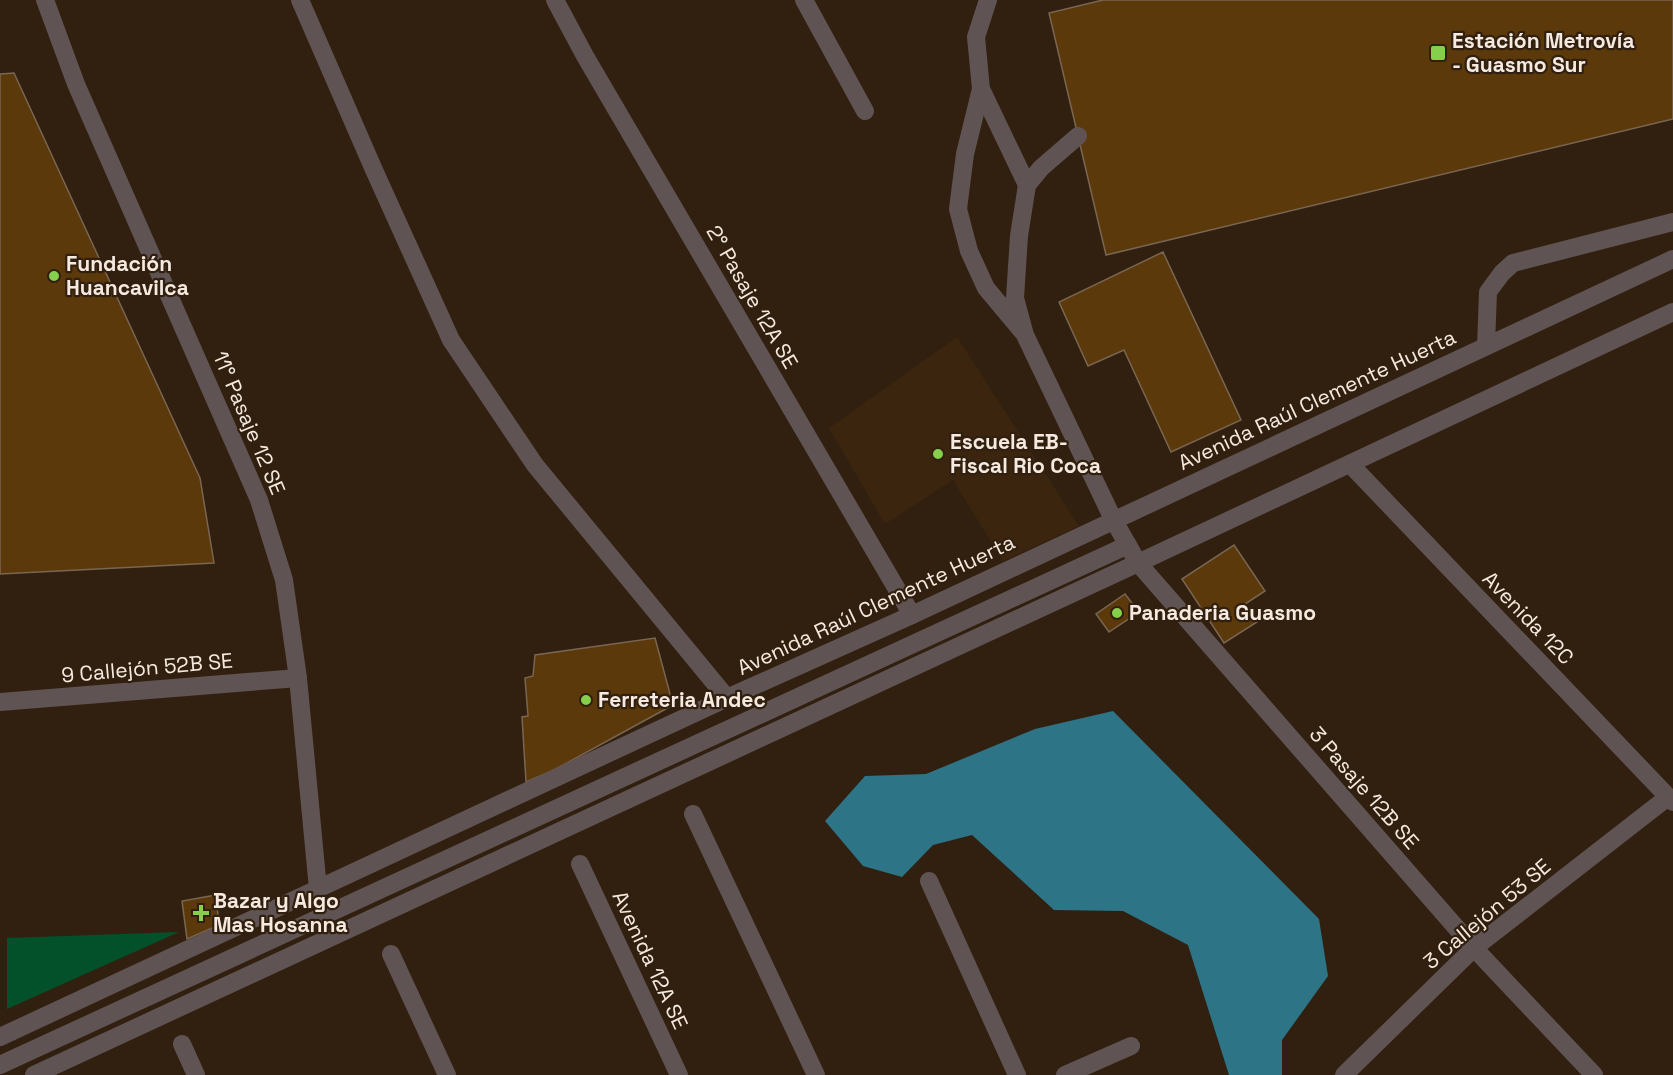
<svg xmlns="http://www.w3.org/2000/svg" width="1673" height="1075" font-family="'Space Grotesk',sans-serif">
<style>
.built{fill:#3c250f}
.green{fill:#03512a}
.water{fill:#2d7487}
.building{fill:#5c390a;stroke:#796652;stroke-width:1.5}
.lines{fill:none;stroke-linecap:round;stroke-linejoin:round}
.service{stroke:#605353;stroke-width:18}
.minor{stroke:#605353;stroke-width:18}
.tertiary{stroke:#605353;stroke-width:18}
.poi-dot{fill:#85cf4c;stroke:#31200f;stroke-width:2}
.labels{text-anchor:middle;stroke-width:4.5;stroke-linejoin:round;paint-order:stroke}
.poi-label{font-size:21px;font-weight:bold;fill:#f6eae0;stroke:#31200f;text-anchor:start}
.street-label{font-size:21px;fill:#f6eae0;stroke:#31200f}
</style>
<rect width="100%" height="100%" fill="#31200f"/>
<polygon class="built" points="957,337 1079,526 1003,561 953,480 885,524 829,428"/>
<polygon class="green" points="179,932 7,1009 7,938"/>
<polygon class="water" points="1113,711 1319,919 1328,976 1282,1040 1282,1075 1229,1075 1188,945 1123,911 1054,910 972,835 933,845 902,877 863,866 825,821 865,776 926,774 1035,729"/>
<g class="building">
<polygon points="1103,0 1673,0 1673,119 1106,255 1049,13"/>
<polygon points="14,73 200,478 214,563 0,574 0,74"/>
<polygon points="1163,252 1241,420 1171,452 1124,350 1088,366 1059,302"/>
<polygon points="1234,545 1265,591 1245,604 1257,622 1224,643 1182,579"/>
<polygon points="1125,594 1139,612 1109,632 1096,614"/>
<polygon points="655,638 673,705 554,770 526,782 522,717 528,716 525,678 533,676 535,655"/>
<polygon points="216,895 219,925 187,939 182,901"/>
</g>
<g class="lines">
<g class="service">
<polyline points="988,0 976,37 981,89 1027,185"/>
<polyline points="981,89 965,154 958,209 969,251 986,288 1022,331"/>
<polyline points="1078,136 1041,168 1027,185 1019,236 1015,298 1025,335 1113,519"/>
<polyline points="1486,346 1488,292 1502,273 1513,263 1673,222"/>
<polyline points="0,1065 1128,545"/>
<polyline points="34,1075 1138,563 1673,312"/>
</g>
<g class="minor">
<polyline points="45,0 76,84 259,500 284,580 298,678 318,889"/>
<polyline points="300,0 374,170 451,340 535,465 727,698"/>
<polyline points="555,0 585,56 912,615"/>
<polyline points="804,0 865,111"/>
<polyline points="1350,464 1673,802"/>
<polyline points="1113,519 1138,563 1474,948 1594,1075"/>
<polyline points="0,702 298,678"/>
<polyline points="693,814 816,1075"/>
<polyline points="580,864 679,1075"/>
<polyline points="929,881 1017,1075"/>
<polyline points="391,954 447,1075"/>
<polyline points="182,1044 196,1075"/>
<polyline points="1065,1075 1131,1046"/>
<polyline points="1344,1075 1474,948 1668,797"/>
</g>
<polyline class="tertiary" points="0,1037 727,698 912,615 1673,259"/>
</g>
<g class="poi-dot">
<rect x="1430" y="45" width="16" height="16" rx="3"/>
<circle cx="54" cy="276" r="6"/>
<circle cx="938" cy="454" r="6"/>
<circle cx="1117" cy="613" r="6"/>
<circle cx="586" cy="700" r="6"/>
<path d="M198 904h6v6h6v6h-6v6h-6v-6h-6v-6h6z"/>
</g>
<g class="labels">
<g class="poi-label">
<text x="1452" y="48">Estación Metrovía<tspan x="1452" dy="24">- Guasmo Sur</tspan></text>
<text x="66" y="271">Fundación<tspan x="66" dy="24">Huancavilca</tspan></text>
<text x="950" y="449">Escuela EB-<tspan x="950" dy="24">Fiscal Rio Coca</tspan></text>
<text x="1129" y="620">Panaderia Guasmo</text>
<text x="598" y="707">Ferreteria Andec</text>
<text x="213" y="908">Bazar y Algo<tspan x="213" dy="24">Mas Hosanna</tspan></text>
</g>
<g class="street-label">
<text transform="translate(752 297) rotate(60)" y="7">2° Pasaje 12A SE</text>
<text transform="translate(1317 400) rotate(-25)" y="7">Avenida Raúl Clemente Huerta</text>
<text transform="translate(249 423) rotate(67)" y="7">11° Pasaje 12 SE</text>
<text transform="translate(876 605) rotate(-25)" y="7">Avenida Raúl Clemente Huerta</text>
<text transform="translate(1528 618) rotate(46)" y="7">Avenida 12C</text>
<text transform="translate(147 668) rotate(-5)" y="7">9 Callejón 52B SE</text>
<text transform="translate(1364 788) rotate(49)" y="7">3 Pasaje 12B SE</text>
<text transform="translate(1487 914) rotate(-40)" y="7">3 Callejón 53 SE</text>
<text transform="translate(650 960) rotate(65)" y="7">Avenida 12A SE</text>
</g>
</g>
</svg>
